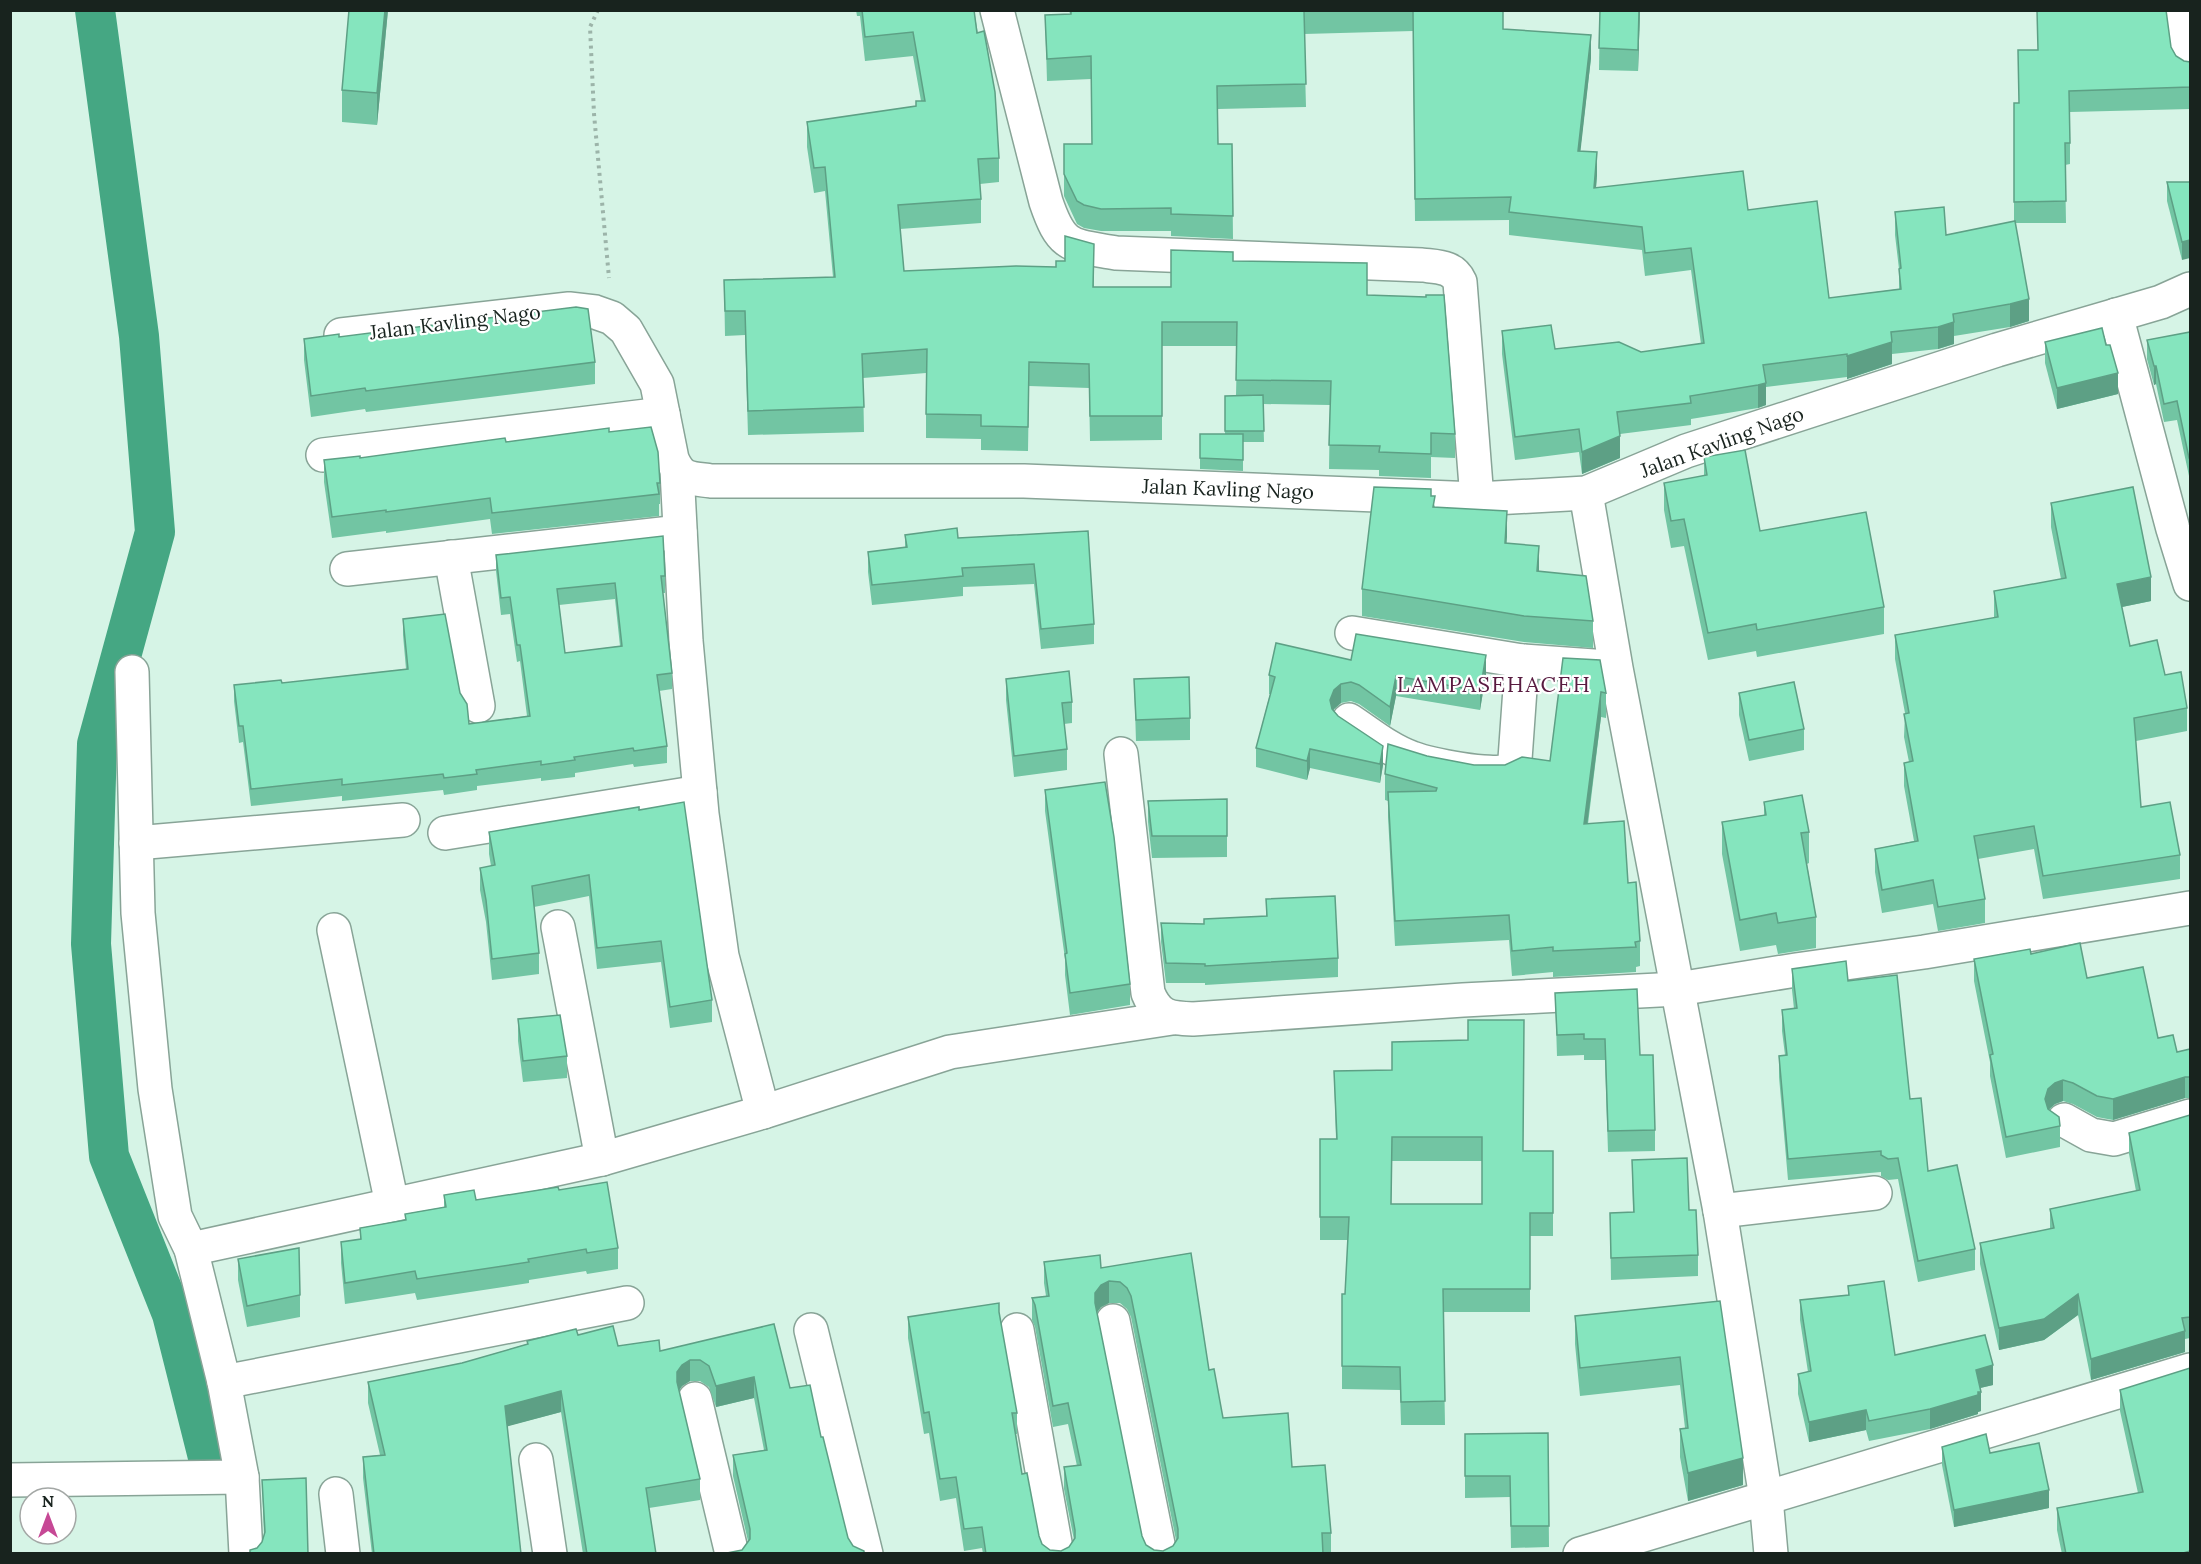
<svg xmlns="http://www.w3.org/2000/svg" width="2201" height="1564" font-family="Lora,serif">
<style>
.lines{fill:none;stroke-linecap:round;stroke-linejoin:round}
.canal{stroke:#45a783;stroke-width:40}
.minor-casing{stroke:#88a497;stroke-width:36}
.path{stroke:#9cb4a9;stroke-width:4;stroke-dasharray:3 4.5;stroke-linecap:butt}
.minor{stroke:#fff;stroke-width:33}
.wall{fill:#72c5a3;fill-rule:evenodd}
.shaded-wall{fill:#5da085}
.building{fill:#85e5be;stroke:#5da085;stroke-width:1.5;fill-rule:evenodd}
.labels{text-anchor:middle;stroke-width:4.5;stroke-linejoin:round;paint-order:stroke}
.street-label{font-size:20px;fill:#18231e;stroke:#fff}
.quarter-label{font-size:22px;letter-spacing:1.5px;fill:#581b40;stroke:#fff}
</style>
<rect width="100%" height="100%" fill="#d6f4e6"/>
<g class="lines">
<polyline class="canal" points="95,10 139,336 155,532 97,744 91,944 109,1156 172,1314 210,1465"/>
<defs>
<g id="minor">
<path d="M997,10L1046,202C1062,249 1071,245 1116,253L1422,265C1438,267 1453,266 1460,282L1477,499"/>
<polyline points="2181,10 2190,65"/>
<polyline points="2116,315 2173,529 2190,584"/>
<path d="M341,335L569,309L595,312L612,318L626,330L657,384L672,459C681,480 690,478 711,481H1024L1477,499L1586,493L1686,451L1997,350L2161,302L2190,289"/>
<polyline points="323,455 663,414"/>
<polyline points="677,471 686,641 702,814 722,956 763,1112"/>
<polyline points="1586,493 1616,668 1720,1211 1766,1498 1771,1554"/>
<polyline points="451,557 478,706"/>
<polyline points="347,569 680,532"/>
<polyline points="1352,633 1522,661 1608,667"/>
<polyline points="132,672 138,913 155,1089 175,1216 191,1249 224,1382 242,1477 246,1554"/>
<path d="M1349,720C1369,733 1389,750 1412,758C1428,764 1494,778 1508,770C1512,767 1514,764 1515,759L1522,661"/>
<path d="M1121,754L1148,993C1158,1017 1169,1018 1193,1019L1463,1000L1678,989L1796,970L1924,952L2190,908"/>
<polyline points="445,833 700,792"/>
<polyline points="136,843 403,820"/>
<polyline points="558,927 602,1159"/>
<polyline points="334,930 392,1204"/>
<polyline points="2064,1120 2091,1135 2114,1139 2190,1116"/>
<polyline points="1720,1211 1875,1193"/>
<polyline points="191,1249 602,1159 763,1112 950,1052 1172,1018"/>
<polyline points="1113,1321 1160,1554"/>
<polyline points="811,1330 866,1554"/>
<polyline points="1017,1330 1057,1554"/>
<polyline points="224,1382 627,1303"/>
<polyline points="695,1399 732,1554"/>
<polyline points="536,1460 550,1554"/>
<polyline points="10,1480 242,1477"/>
<polyline points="336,1494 343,1554"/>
<polyline points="1580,1554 2190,1370"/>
</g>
</defs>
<use href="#minor" class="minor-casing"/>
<polyline class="path" points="598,10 590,27 594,114 609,278"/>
<use href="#minor" class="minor"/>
</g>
<g class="wall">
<polygon points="388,10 377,125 342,122 342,90"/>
<polygon points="856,10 974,10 999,158 999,182 980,184 981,199 981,223 900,229 904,271 1094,268 1094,287 1171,287 1233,261 1367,263 1367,295 1455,434 1455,458 1431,457 1431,478 1379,476 1379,470 1329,469 1330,405 1263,404 1264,442 1243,442 1243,471 1200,469 1200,434 1225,434 1225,396 1236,396 1237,346 1162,346 1162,440 1090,441 1089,388 1029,386 1028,451 981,450 981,439 926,438 926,373 863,378 864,432 748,435 745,335 725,336 724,280 833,277 825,191 814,193 807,147 807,122 916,106 921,101 913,56 865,61 860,16 857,16"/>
<polygon points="1069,10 1503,10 1503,29 1591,58 1580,151 1597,175 1596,188 1748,210 1829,298 1899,289 1899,269 1895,235 1895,212 1946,235 2014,222 2014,103 2018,103 2171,47 2176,56 2184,61 2190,62 2190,109 2070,112 2070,164 2065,165 2066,223 2015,223 2029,321 2010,327 1954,336 1954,344 1938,349 1892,354 1892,364 1847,379 1847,377 1766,387 1766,405 1758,408 1691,419 1691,425 1620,434 1620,458 1582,474 1579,452 1515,460 1502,354 1502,331 1555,349 1641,352 1701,344 1691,270 1645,276 1642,250 1509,235 1509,220 1415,221 1413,31 1304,34 1306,107 1218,109 1218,144 1232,144 1233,239 1171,236 1171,231 1101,231 1084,228 1077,224 1064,196 1064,144 1092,144 1091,79 1047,81 1045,15 1070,14"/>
<polygon points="1600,10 1640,10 1638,71 1599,70"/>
<polygon points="2167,182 2190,182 2182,260 2167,201"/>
<polygon points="2190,332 2190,476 2189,476 2177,420 2164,422 2156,384 2154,385 2147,359 2147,340"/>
<polygon points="339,337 595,362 595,384 366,412 365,409 311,417 304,360 304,339"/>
<polygon points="2045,342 2118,394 2057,409 2045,363"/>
<polygon points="609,432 660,483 660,504 659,504 659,516 492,534 490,519 386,533 386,531 332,538 324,482 324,460 360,458 506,442"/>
<polygon points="1704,457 1760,531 1884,607 1884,634 1757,657 1756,651 1708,660 1684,546 1671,548 1664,510 1664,483 1704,476"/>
<polygon points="1431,496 1435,507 1507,543 1593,621 1593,648 1524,642 1362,616 1362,589"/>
<polygon points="2051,503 2151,601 2122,607 2130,646 2165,675 2187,708 2187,731 2136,741 2141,807 2180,855 2180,879 2043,899 2034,849 1978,859 1985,899 1985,923 1938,931 1933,904 1882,913 1875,872 1875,849 1914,841 1904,786 1904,763 1909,762 1904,737 1905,713 1895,659 1895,635 1994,618 1994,591 2061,579 2051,527"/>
<polygon points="1088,531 1094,624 1094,644 1041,649 1034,584 963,587 963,596 872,605 868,572 868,552 905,547 905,535 958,538"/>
<path d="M496,555L665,576V593H663L672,673V689L659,691L667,746V763L634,767L633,764L575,773V777L541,781V778L477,786V790L444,795L443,790L342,801V796L251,806L243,742L239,743L234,701V685L282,683L406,669L403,635V619L460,693L469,724L527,716L520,661L517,662L510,614L501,615L496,571ZM615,599L620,646L565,653L559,605Z"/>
<polygon points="1563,658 1606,693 1606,718 1601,717 1588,824 1628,883 1640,941 1640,966 1636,967 1636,972 1553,977 1553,972 1512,976 1509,940 1395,946 1388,817 1388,801 1385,800 1385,774 1427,756 1474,765 1505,765 1550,761"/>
<polygon points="1351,660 1486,674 1480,710 1396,696 1390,726 1359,704 1351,701 1341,703 1333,710 1383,765 1380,783 1310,768 1307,780 1256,767 1256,748 1270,694 1269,694 1269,675"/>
<polygon points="1006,679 1072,702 1072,723 1064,724 1067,749 1067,770 1014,777 1006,700"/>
<polygon points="1134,679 1190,718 1190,740 1136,741"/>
<polygon points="1739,693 1804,729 1804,750 1749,761 1739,715"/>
<polygon points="1045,790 1130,984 1130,1005 1070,1015 1065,975 1065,959 1045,811"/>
<polygon points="1227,799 1227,857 1152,858 1148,822 1148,801"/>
<polygon points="1764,802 1809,832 1809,863 1807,864 1816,917 1816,948 1778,954 1776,945 1740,951 1722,854 1722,822 1764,815"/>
<polygon points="639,807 712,1000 712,1022 670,1028 661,962 597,969 589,896 534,907 539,953 539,974 492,980 486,922 480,890 480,868 491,866 489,854 489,832"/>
<polygon points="1266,899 1338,958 1338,977 1205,985 1205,983 1166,983 1161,942 1161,923 1204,924 1266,916"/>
<polygon points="2031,954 2087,978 2158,1038 2177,1052 2190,1049 2190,1098 2185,1098 2113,1120 2097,1117 2073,1104 2063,1101 2055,1104 2049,1110 2060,1126 2060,1147 2006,1158 1990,1076 1990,1062 1974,981 1974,959"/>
<polygon points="1792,969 1848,981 1910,1099 1928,1171 1975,1249 1975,1270 1918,1282 1898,1179 1888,1180 1881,1176 1881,1172 1788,1180 1779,1077 1779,1056 1785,1055 1782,1031 1782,1010 1794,1009 1792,990"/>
<polygon points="1555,993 1640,1055 1655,1130 1655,1151 1608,1152 1605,1060 1584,1060 1584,1055 1557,1056"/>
<polygon points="518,1019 567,1056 567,1078 523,1082 518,1041"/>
<path d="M1392,1042L1523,1151H1553V1236H1530V1312H1443L1445,1425H1401L1400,1390L1342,1389V1294H1345L1348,1240H1320V1139H1336L1334,1071L1392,1070ZM1392,1161H1482V1204H1391Z"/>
<polygon points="2190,1118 2190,1338 2185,1339 2185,1352 2091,1380 2078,1315 2044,1340 1999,1350 1980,1264 1980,1243 2050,1229 2050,1209 2136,1191 2129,1154 2129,1133"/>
<polygon points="1632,1160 1689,1210 1698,1255 1698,1276 1611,1280 1610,1213 1633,1212"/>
<polygon points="559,1190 618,1248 618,1269 587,1274 586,1271 529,1280 529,1283 417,1300 415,1293 345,1304 341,1263 341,1242 360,1239 360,1228 405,1220 405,1214 444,1207 444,1195 476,1200"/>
<path d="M1191,1253L1209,1370L1223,1418L1292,1467L1331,1533V1554H983L982,1548L964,1551L956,1498L940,1501L929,1433L924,1434L908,1338V1317L999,1316L1017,1413V1434H1016L1022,1474L1039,1536L1042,1544L1050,1550L1061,1551L1069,1547L1074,1540L1064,1489V1467L1077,1466L1068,1424L1053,1427L1035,1327L1032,1320V1298L1046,1296L1044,1283V1262L1101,1268ZM1109,1303H1120L1127,1309L1131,1317L1176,1540L1173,1546L1163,1551L1154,1550L1146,1545L1142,1536L1097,1313L1101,1307Z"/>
<polygon points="238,1259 300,1295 300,1317 247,1327 238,1280"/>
<polygon points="1848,1286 1895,1355 1993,1385 1980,1388 1981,1411 1978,1412 1978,1414 1930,1429 1869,1441 1866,1430 1809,1442 1798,1394 1798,1374 1808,1372 1800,1320 1800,1300 1848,1295"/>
<polygon points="1720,1301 1743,1485 1688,1501 1680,1457 1680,1429 1685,1428 1680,1385 1580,1396 1575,1344 1575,1316"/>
<polygon points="774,1324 790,1388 821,1437 742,1550 748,1541 733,1476 733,1455 764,1450 754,1398 716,1407 709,1387 700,1381 690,1381 682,1386 679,1391 700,1479 700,1500 649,1508 656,1554 583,1554 561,1412 507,1426 521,1554 372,1554 363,1478 363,1457 380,1455 368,1403 368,1382 462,1363 527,1344 527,1341 578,1335 618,1346 660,1351"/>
<polygon points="2120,1390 2190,1554 2062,1554 2057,1530 2057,1508 2138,1493 2120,1411"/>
<polygon points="1548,1433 1549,1547 1511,1548 1510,1497 1465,1498 1465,1434"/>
<polygon points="1942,1447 1990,1453 2049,1508 1954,1527 1942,1465"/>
<polygon points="262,1480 308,1554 262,1542 264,1536"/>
</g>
<g class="shaded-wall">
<polygon points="385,10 388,10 377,125 377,93"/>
<polygon points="1639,10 1640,10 1638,71 1638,50"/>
<polygon points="1591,35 1591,58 1578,173 1578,151"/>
<polygon points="1597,152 1597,175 1594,211 1594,188"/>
<polygon points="2190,240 2190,258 2182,260 2182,242"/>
<polygon points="2029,299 2029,321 2010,327 2010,304"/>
<polygon points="1954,322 1954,344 1938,349 1938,327"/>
<polygon points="1892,342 1892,364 1847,379 1847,356"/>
<polygon points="2154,366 2156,366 2156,384 2154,385"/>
<polygon points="2118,373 2118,394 2057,409 2057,388"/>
<polygon points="1766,383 1766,405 1758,408 1758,385"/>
<polygon points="1620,436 1620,458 1582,474 1582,452"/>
<polygon points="1507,511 1507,537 1505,570 1505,543"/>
<polygon points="1539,546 1539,573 1537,571"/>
<polygon points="2151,577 2151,601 2117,608 2117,584"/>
<polygon points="1486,655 1486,674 1480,710 1480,691"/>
<polygon points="1396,676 1396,696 1390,726 1390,707"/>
<polygon points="1341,684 1341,703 1334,709 1330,719 1330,700 1334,690"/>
<polygon points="1601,692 1601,717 1584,849 1584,824"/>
<polygon points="1383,746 1383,765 1380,783 1380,764"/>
<polygon points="1310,749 1310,768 1307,780 1307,761"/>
<polygon points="2185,1077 2185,1098 2113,1120 2113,1099"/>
<polygon points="2063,1080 2063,1101 2055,1104 2048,1110 2045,1099 2048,1089 2055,1083"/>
<polygon points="1109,1281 1109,1303 1101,1307 1095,1314 1095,1293 1101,1285"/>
<polygon points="2078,1294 2078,1315 2044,1340 1999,1350 1999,1328"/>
<polygon points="2185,1331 2185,1352 2091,1380 2091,1359"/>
<polygon points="690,1360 690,1381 682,1386 677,1393 677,1403 677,1372 682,1365"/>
<polygon points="1993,1365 1993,1385 1976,1389 1976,1370"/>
<polygon points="754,1377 754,1398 716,1407 716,1386"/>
<polygon points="561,1391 561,1412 505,1427 505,1406"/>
<polygon points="1981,1392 1981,1411 1978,1412 1978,1414 1930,1429 1930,1409"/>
<polygon points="1866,1410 1866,1430 1809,1442 1809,1422"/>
<polygon points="1743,1458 1743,1485 1688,1501 1688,1473"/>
<polygon points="2049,1490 2049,1508 1954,1527 1954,1510"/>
</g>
<g class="building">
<polygon points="349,10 385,10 377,93 342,90"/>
<polygon points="862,10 974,10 977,33 984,31 995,92 999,158 978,159 981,199 898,205 904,271 1016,266 1056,267 1056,261 1065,261 1065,236 1094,244 1093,287 1171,287 1171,250 1233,252 1233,261 1367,263 1367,295 1426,297 1426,295 1444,295 1455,434 1431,433 1431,454 1379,452 1380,446 1329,445 1331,381 1236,380 1237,322 1162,322 1162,416 1090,416 1089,364 1029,362 1028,427 981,426 981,415 926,414 927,349 862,354 864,407 748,411 745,311 725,311 724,280 835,277 825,167 814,168 807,122 916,106 916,101 925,101 913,32 865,37"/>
<polygon points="1071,10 1321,10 1304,11 1306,84 1217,86 1218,144 1232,144 1233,216 1171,214 1171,208 1101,209 1084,205 1077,201 1064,174 1064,144 1092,144 1091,56 1047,59 1045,15 1071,14"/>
<polygon points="1413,10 1503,10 1503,29 1591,35 1578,151 1597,152 1594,188 1743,171 1748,210 1817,201 1829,298 1901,289 1899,269 1901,268 1895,212 1944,207 1946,235 2015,221 2029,299 2010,304 1953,314 1954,322 1938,327 1891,332 1892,342 1847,356 1847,354 1763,365 1766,383 1758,385 1690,396 1691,403 1617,412 1620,436 1582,452 1579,429 1515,437 1502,331 1551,325 1555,349 1619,342 1641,352 1704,343 1691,248 1645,253 1642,227 1509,212 1511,197 1415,199"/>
<polygon points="1600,10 1639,10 1638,50 1599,48"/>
<polygon points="2037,10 2166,10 2171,47 2176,56 2184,61 2190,62 2190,87 2069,91 2070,143 2065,143 2066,201 2014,202 2014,103 2019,103 2018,50 2038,50"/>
<polygon points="2167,182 2190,182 2190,240 2182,242"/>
<polygon points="576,307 588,309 595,362 366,391 365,388 311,396 304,339 339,334 339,337"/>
<polygon points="2102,328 2106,345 2110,345 2118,373 2057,388 2045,342"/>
<polygon points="2190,332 2190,458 2189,458 2177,401 2164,404 2156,366 2154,366 2147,340"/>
<polygon points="1263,395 1264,431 1225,431 1225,396"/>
<polygon points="651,427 658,452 660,483 657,483 659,494 492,513 490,498 386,512 386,510 332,517 324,460 360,456 360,458 505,438 506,442 609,428 609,432"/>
<polygon points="1200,434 1243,434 1243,460 1200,458"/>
<polygon points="1745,450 1760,531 1866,512 1884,607 1757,630 1756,624 1708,633 1684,519 1671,521 1664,483 1707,475 1704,457"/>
<polygon points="1374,487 1431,489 1431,496 1435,496 1433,507 1507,511 1505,543 1539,546 1537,571 1586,576 1593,621 1524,616 1362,589"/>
<polygon points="2133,487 2151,577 2117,584 2130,646 2157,640 2165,675 2181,672 2187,708 2134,718 2141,807 2170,802 2180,855 2043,876 2034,826 1974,836 1985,899 1938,907 1933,880 1882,890 1875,849 1918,841 1904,763 1913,761 1904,714 1909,713 1895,635 1998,617 1994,591 2066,578 2051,503"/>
<polygon points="957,528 958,538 1088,531 1094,624 1041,629 1034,564 962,568 963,576 872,585 868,552 907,547 905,535"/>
<path d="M663,536L665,576H661L672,673L657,675L667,746L634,751L633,748L574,757L575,760L541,765V761L476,770L477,774L444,778L443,774L342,785V779L251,789L243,726H239L234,685L281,680L282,683L408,669L403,619L445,614L460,693L467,704L469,724L530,716L520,645H517L510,597L501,598L496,555ZM615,583L622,646L565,653L557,589Z"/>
<polygon points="1356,634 1486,655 1480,691 1396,676 1390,707 1359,685 1351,682 1341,684 1334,690 1330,700 1332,709 1338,716 1383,746 1380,764 1310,749 1307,761 1256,748 1275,677 1269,675 1276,643 1351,660"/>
<polygon points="1563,658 1600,660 1606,693 1601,692 1584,824 1624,821 1628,883 1636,882 1640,941 1635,942 1636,947 1553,951 1553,947 1512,951 1509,915 1395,921 1388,792 1436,791 1437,788 1385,774 1388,744 1427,756 1474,765 1505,765 1522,757 1550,761"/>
<polygon points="1069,671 1072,702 1062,703 1067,749 1014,756 1006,679"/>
<polygon points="1189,677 1190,718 1136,720 1134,679"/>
<polygon points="1794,682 1804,729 1749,740 1739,693"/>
<polygon points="1105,782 1114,837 1130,984 1070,993 1065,954 1067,953 1045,790"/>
<polygon points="1802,795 1809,832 1801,833 1816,917 1778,923 1776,913 1740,920 1722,822 1766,815 1764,802"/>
<polygon points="1227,799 1227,836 1152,836 1148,801"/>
<polygon points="684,802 712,1000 670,1007 661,941 597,948 589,875 532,886 539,953 492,959 486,900 480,868 495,865 489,832 639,807 639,810"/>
<polygon points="1335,896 1338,958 1205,966 1205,964 1166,963 1161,923 1204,924 1204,919 1267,916 1266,899"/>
<polygon points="2080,943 2087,978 2143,967 2158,1038 2173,1035 2177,1052 2190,1049 2190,1077 2185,1077 2113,1099 2097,1096 2073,1083 2063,1080 2055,1083 2048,1089 2045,1099 2048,1109 2059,1117 2060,1126 2006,1137 1990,1055 1993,1054 1974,959 2030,949 2031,954"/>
<polygon points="1846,961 1848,981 1897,975 1910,1099 1921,1098 1928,1171 1957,1165 1975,1249 1918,1261 1898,1158 1888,1159 1881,1155 1881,1151 1788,1159 1779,1056 1787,1055 1782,1010 1797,1008 1792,969"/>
<polygon points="1637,989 1640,1055 1653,1055 1655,1130 1608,1131 1605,1039 1584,1039 1584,1034 1557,1035 1555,993"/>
<polygon points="560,1015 567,1056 523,1061 518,1019"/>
<path d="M1468,1020H1524L1523,1151H1553V1213H1530V1289H1443L1445,1401L1401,1402L1400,1367L1342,1366V1294H1345L1349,1217H1320V1139H1337L1334,1071L1392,1070V1042L1468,1040ZM1392,1137H1482V1204H1391Z"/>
<polygon points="2190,1115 2190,1317 2182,1318 2185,1331 2091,1359 2078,1294 2044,1319 1999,1328 1980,1243 2054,1228 2050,1209 2140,1190 2129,1133"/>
<polygon points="1687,1158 1689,1210 1696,1210 1698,1255 1611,1258 1610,1213 1634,1212 1632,1160"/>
<polygon points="607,1182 618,1248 587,1253 586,1249 528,1259 529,1262 417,1279 415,1271 345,1283 341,1242 361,1239 360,1228 406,1220 405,1214 446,1207 444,1195 474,1190 476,1200 558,1187 559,1190"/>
<polygon points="299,1248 300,1295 247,1306 238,1259"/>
<path d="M1191,1253L1209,1370L1214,1369L1223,1418L1288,1413L1292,1467L1325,1465L1331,1533H1322L1323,1554H986L982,1527L964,1529L956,1477L940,1479L929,1412L924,1413L908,1317L999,1303V1312L1017,1413H1012L1022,1474L1027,1473L1039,1536L1042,1544L1050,1550L1061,1551L1069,1547L1075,1538V1530L1064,1467L1081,1465L1068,1403L1053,1406L1035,1305L1032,1298L1049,1296L1044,1262L1100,1255L1101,1268ZM1109,1281L1120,1282L1127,1288L1131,1296L1178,1529V1538L1173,1546L1163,1551L1154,1550L1146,1545L1142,1536L1095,1303V1293L1101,1285Z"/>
<polygon points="1884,1281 1895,1355 1985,1335 1993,1365 1976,1370 1981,1392 1978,1392 1978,1395 1930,1409 1869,1421 1866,1410 1809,1422 1798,1374 1811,1371 1800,1300 1849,1295 1848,1286"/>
<polygon points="1720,1301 1743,1458 1688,1473 1680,1429 1688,1428 1680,1357 1580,1368 1575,1316"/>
<polygon points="774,1324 790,1388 810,1385 821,1437 823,1437 848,1538 853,1546 864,1551 864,1554 722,1554 742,1550 750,1539 750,1529 733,1455 767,1450 754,1377 716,1386 709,1366 700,1360 690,1360 682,1365 677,1372 677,1382 700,1479 646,1488 656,1554 587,1554 561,1391 505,1406 521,1554 374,1554 363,1457 385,1455 368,1382 462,1363 528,1344 527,1341 576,1329 578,1335 613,1326 618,1346 659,1340 660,1351"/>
<polygon points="2190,1368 2190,1551 2180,1554 2066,1554 2057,1508 2143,1492 2120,1390"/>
<polygon points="1548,1433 1549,1526 1511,1526 1510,1476 1465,1476 1465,1434"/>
<polygon points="1986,1434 1990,1453 2039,1443 2049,1490 1954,1510 1942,1447"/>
<polygon points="306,1478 308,1554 250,1554 250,1550 257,1548 262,1542 265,1532 262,1480"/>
</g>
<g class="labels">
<g class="street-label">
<text transform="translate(455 322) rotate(-7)" y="7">Jalan Kavling Nago</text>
<text transform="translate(1722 442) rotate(-20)" y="7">Jalan Kavling Nago</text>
<text transform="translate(1228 489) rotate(2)" y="7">Jalan Kavling Nago</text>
</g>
<g class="quarter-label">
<text x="1494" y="692">LAMPASEHACEH</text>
</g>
</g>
<rect width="2201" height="1564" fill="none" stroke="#18231e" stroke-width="24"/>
<g transform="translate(48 1516)"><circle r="28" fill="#ffffff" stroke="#a3a7a5" stroke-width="1.5"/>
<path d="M0-4.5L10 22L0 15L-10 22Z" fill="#c64895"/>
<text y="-9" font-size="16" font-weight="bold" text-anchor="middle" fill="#18231e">N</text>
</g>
</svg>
